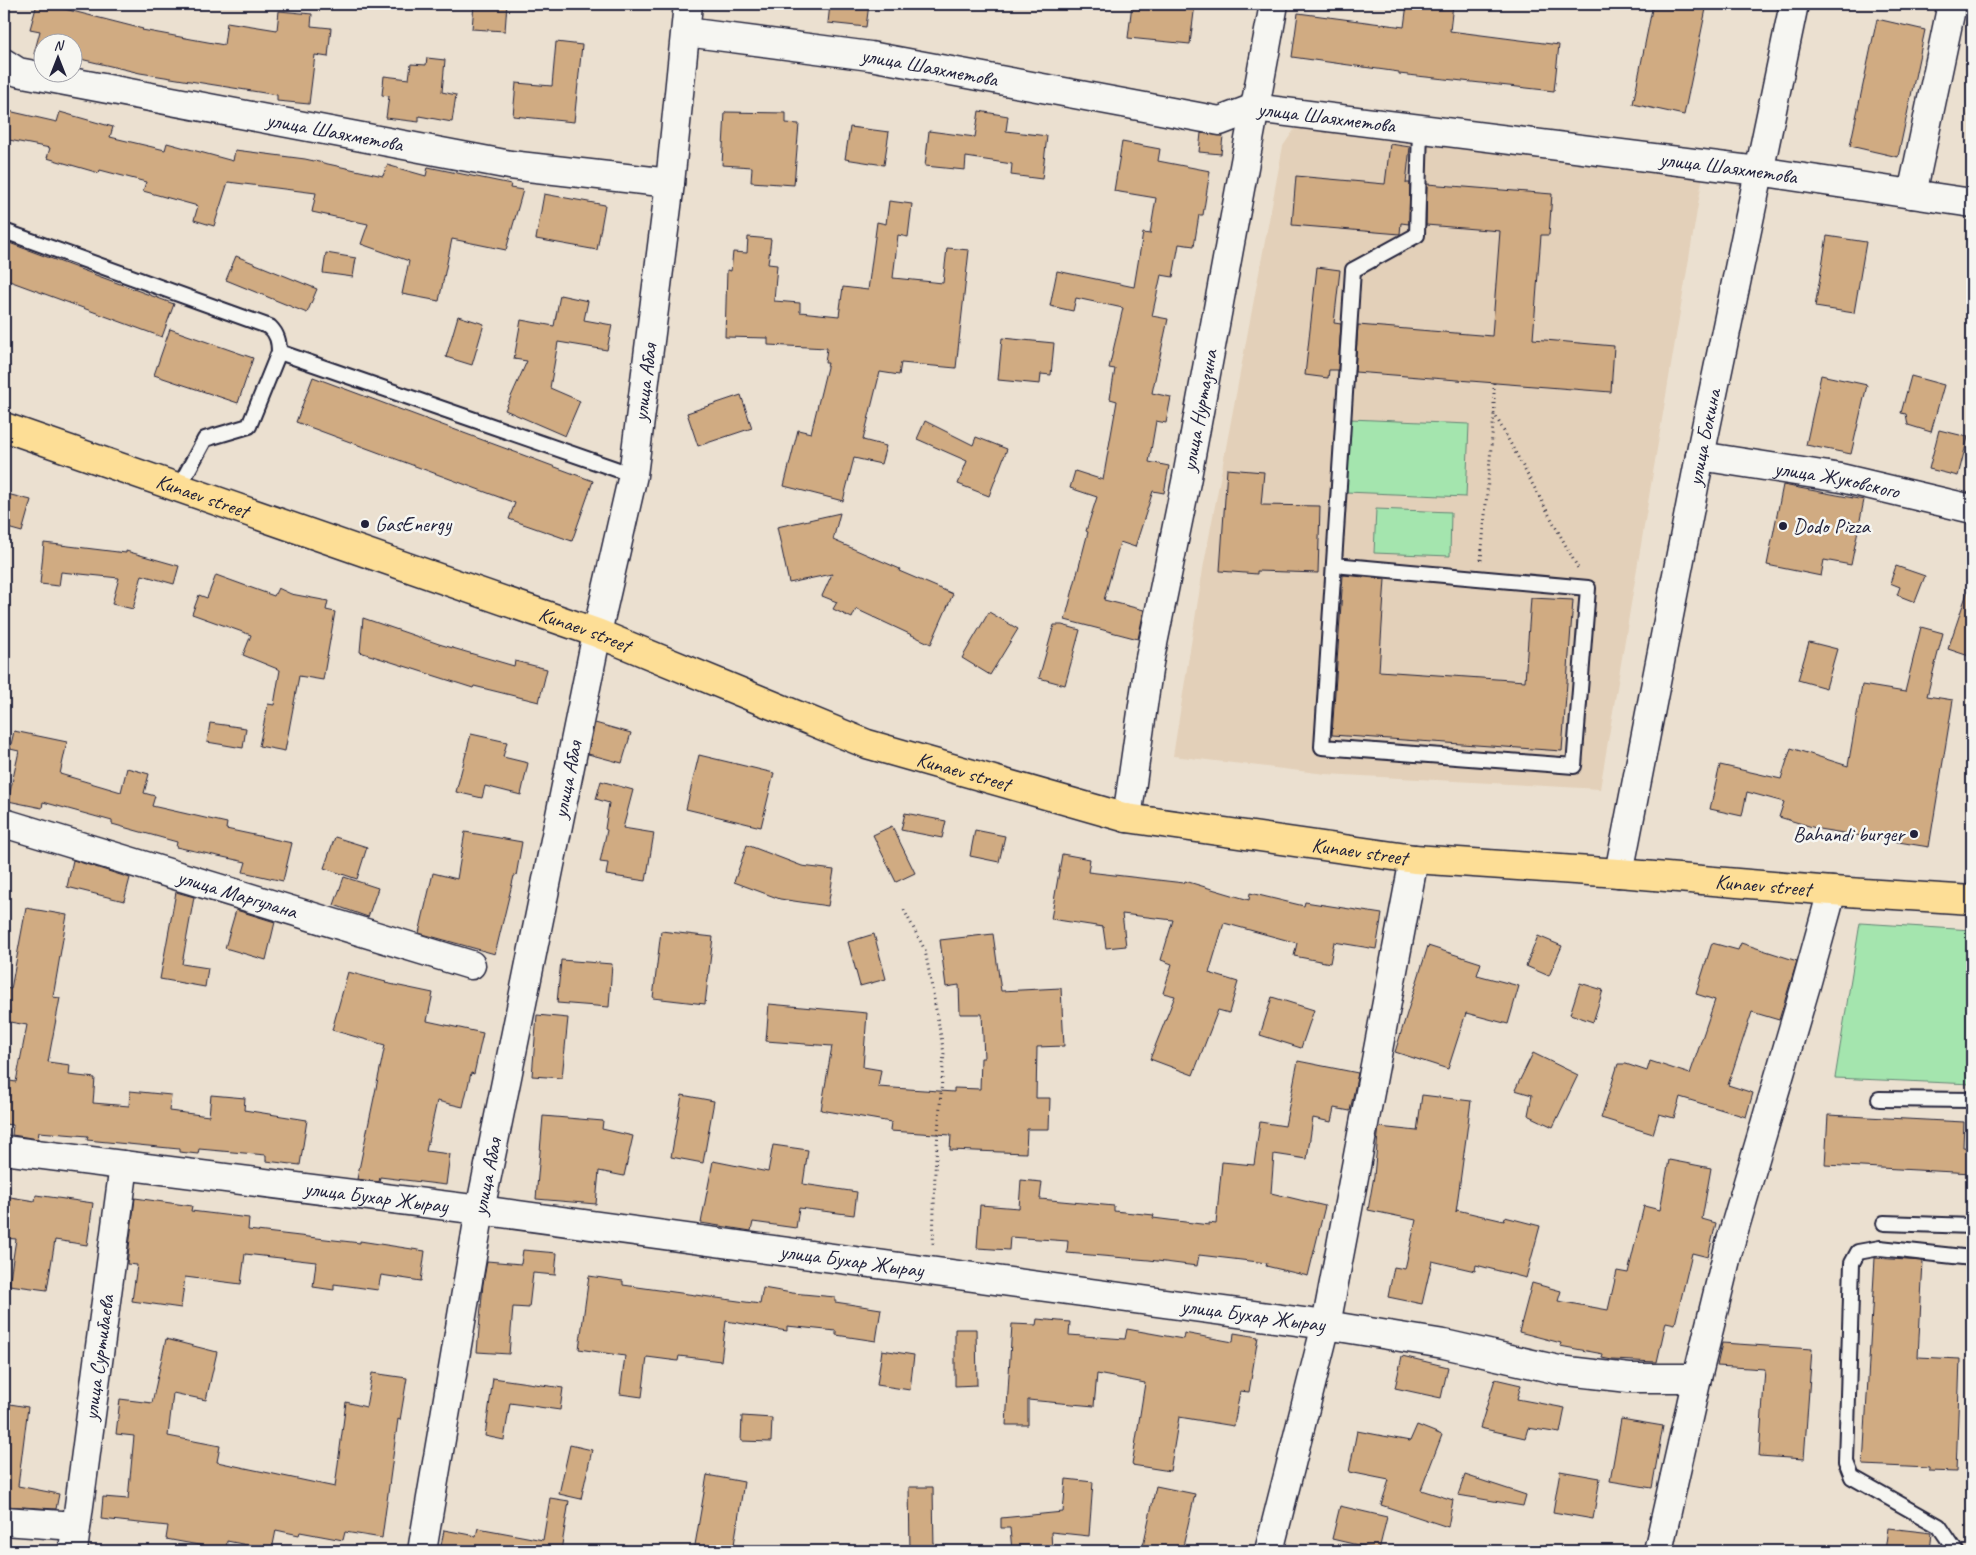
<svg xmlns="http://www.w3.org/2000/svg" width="1976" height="1555" font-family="Caveat,sans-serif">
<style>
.built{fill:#e3d0b9}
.green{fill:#a4e5ae;stroke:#638474}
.building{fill:#d0ab82;stroke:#22223b}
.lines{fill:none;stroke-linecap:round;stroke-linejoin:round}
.lane-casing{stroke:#22223b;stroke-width:18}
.street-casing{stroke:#22223b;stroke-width:31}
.secondary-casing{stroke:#22223b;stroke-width:31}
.primary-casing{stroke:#22223b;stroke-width:31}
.path{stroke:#22223b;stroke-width:3;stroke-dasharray:1 4;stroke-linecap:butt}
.lane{stroke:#f6f6f2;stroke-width:14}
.street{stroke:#f6f6f2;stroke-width:28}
.secondary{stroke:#f6f6f2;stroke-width:28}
.primary{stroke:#fdde96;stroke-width:28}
.poi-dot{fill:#22223b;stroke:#f6f6f2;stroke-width:2}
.labels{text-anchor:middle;stroke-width:5;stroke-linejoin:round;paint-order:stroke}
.street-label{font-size:21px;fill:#22223b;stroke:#f6f6f2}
.poi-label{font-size:21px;fill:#22223b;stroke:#f6f6f2;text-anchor:start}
</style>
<rect width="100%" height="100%" fill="#ebe0d0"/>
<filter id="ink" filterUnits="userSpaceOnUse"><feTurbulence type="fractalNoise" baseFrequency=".02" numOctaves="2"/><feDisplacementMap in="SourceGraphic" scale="10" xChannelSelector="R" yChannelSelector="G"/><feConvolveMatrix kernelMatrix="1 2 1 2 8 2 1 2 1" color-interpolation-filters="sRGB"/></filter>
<g filter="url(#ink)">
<polygon class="built" points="1298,124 1703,175 1600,789 1326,774 1173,756 1203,569 1283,146"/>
<g class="green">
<polygon points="1350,419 1469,424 1466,497 1346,492"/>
<polygon points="1376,509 1451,512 1450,556 1374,553"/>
<polygon points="1860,923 1972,930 1972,1084 1835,1078"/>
</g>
<g class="building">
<polygon points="37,4 45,4 143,29 142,30 224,45 227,22 277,30 279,11 312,14 311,26 331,28 328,57 315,55 309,104 277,101 277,95 140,73 72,57 72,42 42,42 42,56 34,54 40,31 30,29"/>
<polygon points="474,4 507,4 505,31 472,29"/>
<polygon points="830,4 869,4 866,27 828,23"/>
<polygon points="1132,4 1195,4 1190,44 1128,38"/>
<polygon points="1407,4 1453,4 1450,31 1559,45 1554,91 1399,74 1399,72 1292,57 1298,13 1404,27"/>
<polygon points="1653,4 1707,4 1684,115 1633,104"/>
<polygon points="1877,19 1925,30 1898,157 1850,146"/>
<polygon points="556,42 582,45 574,122 513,116 516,83 552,86"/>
<polygon points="427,58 445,60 442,92 456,95 452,122 419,116 419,122 386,118 389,96 382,95 384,76 409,79 411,64 426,65"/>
<polygon points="4,110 57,122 60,112 113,127 110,137 165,150 167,143 233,161 235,150 305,159 383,176 387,165 426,176 428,167 511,184 510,188 523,190 506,250 452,239 439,301 402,294 409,261 361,244 368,224 312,212 316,193 228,182 214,226 194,220 198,206 143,191 146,182 100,170 99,173 47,158 50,148 4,139"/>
<polygon points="979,111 1008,116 1006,131 1047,136 1042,179 1011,175 1012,164 966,157 965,170 925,166 929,131 975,137"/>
<polygon points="725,112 786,113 786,123 799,124 794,185 751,182 752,167 722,165"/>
<polygon points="850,127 889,132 884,165 845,159"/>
<polygon points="1201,133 1223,136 1221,154 1199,152"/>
<polygon points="1122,142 1160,149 1158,161 1210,171 1203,215 1199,215 1194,246 1179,244 1173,277 1161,275 1152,316 1168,319 1152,393 1171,397 1166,423 1156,421 1149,462 1169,466 1164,493 1153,491 1135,547 1120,542 1104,600 1144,610 1138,639 1065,620 1088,532 1086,531 1097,497 1070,488 1075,471 1103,480 1117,401 1110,399 1115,369 1109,368 1123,308 1076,298 1073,311 1050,306 1057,271 1134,287 1143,233 1150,234 1156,198 1114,191"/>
<polygon points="1390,144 1410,147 1406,183 1410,183 1409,224 1401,223 1400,234 1292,225 1296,176 1385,184"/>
<polygon points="1427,184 1552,194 1549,235 1541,235 1533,339 1614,346 1611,392 1355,372 1358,325 1492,336 1500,231 1426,225"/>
<polygon points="544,194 605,205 597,250 536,239"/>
<polygon points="889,201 912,204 908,237 898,235 893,278 943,283 947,248 969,250 956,368 901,363 899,375 880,372 863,440 886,446 881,464 854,458 843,501 784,486 798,430 811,433 828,363 825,363 827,348 768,345 768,338 725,337 727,270 731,271 733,252 747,253 748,237 771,239 768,264 777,265 774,301 800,303 800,312 839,316 843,287 868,290 877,222 886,224"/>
<polygon points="1827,236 1866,242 1854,313 1815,307"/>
<polygon points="4,241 174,304 162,337 4,279"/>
<polygon points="326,253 356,258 353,277 323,273"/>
<polygon points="236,256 317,289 307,313 226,280"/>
<polygon points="1317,267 1340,270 1334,323 1341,324 1338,370 1329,370 1328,378 1305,375"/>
<polygon points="560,295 588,301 584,320 612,325 607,350 558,342 550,388 580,401 565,436 505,410 527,361 514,359 521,320 554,326"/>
<polygon points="458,316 484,324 472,365 446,357"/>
<polygon points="170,329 253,358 238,403 154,375"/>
<polygon points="1002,338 1054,343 1051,375 1041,374 1040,384 998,380"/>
<polygon points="1821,375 1867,385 1851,454 1806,445"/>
<polygon points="1911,376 1944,385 1931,432 1908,425 1906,414 1901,413"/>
<polygon points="313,377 593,481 572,541 509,519 515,503 296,422"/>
<polygon points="741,395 752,428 698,446 687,413"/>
<polygon points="925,421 973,445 976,437 1007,449 989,496 958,484 967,461 917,439"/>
<polygon points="1939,430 1968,437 1958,476 1929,469"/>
<polygon points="1227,469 1264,472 1261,505 1320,506 1318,573 1257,571 1257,574 1220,571"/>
<polygon points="1783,485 1864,500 1851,565 1824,560 1821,576 1767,565"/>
<polygon points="7,494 31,500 22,532 4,527 4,504"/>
<polygon points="840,513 833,540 900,569 899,571 953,594 931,644 856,609 852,618 833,609 837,602 822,596 832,574 789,583 777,527"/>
<polygon points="44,543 126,553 126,551 179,566 174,584 142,575 133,609 112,604 119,578 61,572 59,586 40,584"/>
<polygon points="1896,566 1925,576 1915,602 1897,595 1900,587 1890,583"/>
<polygon points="216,575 274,596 278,588 291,594 328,601 326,610 335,612 323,680 299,676 285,751 259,746 268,704 274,705 280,670 243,655 251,635 192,614 199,595 207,598"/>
<polygon points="1343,575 1385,579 1379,671 1525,681 1531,598 1573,600 1562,751 1332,735"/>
<polygon points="1969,587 1972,587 1972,657 1948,649"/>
<polygon points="989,612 1018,629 990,675 962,658"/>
<polygon points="363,618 439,644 514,666 515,661 547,669 539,702 474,686 473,688 360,652"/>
<polygon points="1054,625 1062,625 1080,630 1065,685 1039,678"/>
<polygon points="1921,627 1943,633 1927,696 1953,700 1929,847 1819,829 1779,817 1784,802 1747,792 1742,816 1710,809 1720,765 1781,779 1791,748 1848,766 1862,685 1905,692"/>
<polygon points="1809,642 1837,649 1826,688 1798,680"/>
<polygon points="210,723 246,728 243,748 207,742"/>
<polygon points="595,723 631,733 622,763 588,754"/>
<polygon points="14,731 67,742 60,774 121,792 127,768 149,774 144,793 155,796 152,806 227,823 226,829 292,843 283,881 243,872 246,862 176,847 177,842 112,824 112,821 43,802 42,808 8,801 19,751 10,749"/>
<polygon points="471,734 507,742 503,757 528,763 521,795 485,786 482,798 456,792"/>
<polygon points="699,755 774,773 761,827 686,809"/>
<polygon points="601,781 633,790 623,828 654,833 646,881 606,875 608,863 600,862 607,830 605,829 609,803 596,799"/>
<polygon points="905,813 946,821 942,838 901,830"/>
<polygon points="892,826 915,873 896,882 873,835"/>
<polygon points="975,830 1005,836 999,862 970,856"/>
<polygon points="465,832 522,842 516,876 514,876 495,954 419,933 433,873 457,879"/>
<polygon points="335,837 367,847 357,879 324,868"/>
<polygon points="747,845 802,866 834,870 828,906 780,899 734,882"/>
<polygon points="1062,854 1090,859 1088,872 1184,883 1185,881 1249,900 1250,893 1304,906 1305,902 1382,914 1376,949 1334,942 1330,963 1294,956 1297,943 1224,923 1209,973 1238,982 1229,1013 1218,1010 1193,1075 1150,1059 1175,996 1163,993 1172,964 1161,960 1173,920 1122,914 1126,946 1106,948 1103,927 1051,919"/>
<polygon points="73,860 130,878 124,901 67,887"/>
<polygon points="344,877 378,888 368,917 334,905"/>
<polygon points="176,892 194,897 182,964 208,968 205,987 160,979"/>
<polygon points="26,908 67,915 53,997 60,998 48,1062 70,1065 69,1075 95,1078 93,1103 129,1106 130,1091 171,1095 169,1111 209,1116 211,1095 245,1098 244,1110 307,1120 300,1165 266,1161 266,1155 199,1149 198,1154 179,1152 179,1149 87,1140 88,1136 39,1132 38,1139 12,1135 13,1125 4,1124 4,1080 16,1082 27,1025 4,1021 4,988 11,989"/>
<polygon points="236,910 275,922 266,960 225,948"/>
<polygon points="661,931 713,937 705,1004 653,998"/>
<polygon points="874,934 886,979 860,986 848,942"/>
<polygon points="993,934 1001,991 1061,988 1064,1046 1037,1047 1036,1098 1050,1098 1049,1129 1027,1129 1026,1153 950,1150 951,1135 890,1131 891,1122 821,1110 832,1046 766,1041 769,1004 867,1013 863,1067 881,1070 878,1087 954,1092 954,1088 980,1089 981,1058 984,1058 982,1014 960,1014 959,985 946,987 940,940"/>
<polygon points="1538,936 1562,946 1549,976 1526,966"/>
<polygon points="1712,943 1738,950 1741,943 1797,961 1779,1020 1752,1012 1728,1085 1753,1093 1746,1117 1680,1097 1674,1118 1659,1114 1653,1134 1601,1118 1618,1064 1626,1064 1647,1071 1650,1061 1690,1074 1715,1000 1696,994"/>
<polygon points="1428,946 1481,963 1477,975 1519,986 1508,1024 1466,1013 1448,1069 1395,1052"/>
<polygon points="561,960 612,964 609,1007 557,1003"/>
<polygon points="348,972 386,982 385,983 433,993 427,1021 483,1033 474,1074 471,1073 463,1107 437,1101 426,1151 450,1154 446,1185 380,1177 379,1182 357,1179 385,1045 332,1030"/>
<polygon points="1580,983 1603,990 1593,1022 1570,1014"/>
<polygon points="1272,997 1314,1010 1301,1048 1260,1035"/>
<polygon points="537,1015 568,1018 562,1078 532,1076"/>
<polygon points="1533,1053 1578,1075 1553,1127 1528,1115 1532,1095 1515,1090"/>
<polygon points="1298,1061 1358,1073 1350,1111 1334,1108 1331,1122 1313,1118 1307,1159 1274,1154 1271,1193 1325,1206 1308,1276 1266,1266 1267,1263 1199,1255 1197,1266 1149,1260 1067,1253 1068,1241 1010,1237 1009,1250 977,1248 980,1205 1019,1208 1021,1180 1042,1182 1040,1199 1114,1206 1114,1211 1154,1215 1153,1218 1209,1225 1209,1223 1216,1224 1222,1162 1254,1165 1260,1122 1285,1126"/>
<polygon points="682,1095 714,1101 703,1163 671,1157"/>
<polygon points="1422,1095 1471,1101 1456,1212 1457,1210 1504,1221 1505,1217 1540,1226 1526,1278 1476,1265 1475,1271 1432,1261 1422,1304 1388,1297 1394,1267 1405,1269 1416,1220 1368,1210 1374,1176 1378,1135 1379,1127 1417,1131"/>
<polygon points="1828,1115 1964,1122 1963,1147 1972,1148 1972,1173 1825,1165"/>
<polygon points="543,1116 603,1121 602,1129 633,1136 624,1176 599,1171 596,1204 536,1199"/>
<polygon points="773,1145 808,1150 803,1184 857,1192 854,1215 799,1208 796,1228 753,1222 751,1231 701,1223 713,1161 768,1172"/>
<polygon points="1669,1160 1711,1168 1702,1219 1716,1223 1708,1257 1692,1253 1675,1324 1666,1322 1657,1362 1612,1360 1602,1358 1603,1354 1560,1346 1561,1343 1519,1332 1532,1283 1561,1291 1558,1301 1608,1310 1617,1271 1628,1273 1644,1206 1660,1210"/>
<polygon points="36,1195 93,1203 87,1245 55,1240 47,1290 9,1285 16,1239 4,1238 4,1196 35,1201"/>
<polygon points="135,1198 192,1206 191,1211 249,1218 248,1230 360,1243 360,1241 425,1251 421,1281 381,1275 378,1290 334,1284 334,1290 313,1287 316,1262 245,1254 241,1284 185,1277 181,1308 132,1301 137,1265 127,1264"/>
<polygon points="523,1250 557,1253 555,1275 533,1273 529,1308 513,1307 509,1354 477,1352 483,1284 487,1261 521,1264"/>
<polygon points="1875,1258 1923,1261 1918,1357 1960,1359 1956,1472 1929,1471 1929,1468 1863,1465"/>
<polygon points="589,1276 623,1281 623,1285 760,1304 763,1288 792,1293 835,1297 835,1302 881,1309 876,1341 836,1335 836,1331 787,1326 787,1331 726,1321 721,1361 679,1356 678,1361 647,1357 642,1397 620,1394 625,1356 579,1349"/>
<polygon points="1037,1319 1070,1322 1069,1335 1125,1339 1127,1329 1183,1339 1184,1333 1233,1342 1234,1333 1258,1337 1249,1392 1240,1391 1234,1426 1179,1417 1170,1471 1132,1465 1145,1383 1097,1374 1094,1406 1028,1400 1028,1425 1006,1425 1012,1324 1036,1325"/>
<polygon points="955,1329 976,1329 977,1385 955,1386"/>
<polygon points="166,1339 217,1352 206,1400 173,1393 168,1436 220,1446 217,1462 335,1487 346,1402 366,1407 372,1373 407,1378 400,1420 398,1419 382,1538 345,1532 343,1540 300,1532 299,1535 276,1530 272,1550 227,1541 226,1550 166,1539 168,1526 101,1519 103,1497 128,1499 134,1436 116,1434 120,1399 152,1403"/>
<polygon points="1722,1343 1812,1349 1804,1459 1759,1456 1765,1369 1717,1366"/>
<polygon points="882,1350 914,1355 910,1390 877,1385"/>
<polygon points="1402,1356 1448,1367 1441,1398 1395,1388"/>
<polygon points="493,1378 563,1388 560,1410 510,1403 504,1440 485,1436"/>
<polygon points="1495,1379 1521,1385 1517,1399 1565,1408 1560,1433 1528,1428 1525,1438 1480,1428"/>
<polygon points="4,1403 28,1407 18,1486 59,1494 56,1509 4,1506"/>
<polygon points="742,1416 772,1418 771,1442 741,1441"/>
<polygon points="1621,1419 1663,1426 1652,1488 1610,1481"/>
<polygon points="1417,1425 1442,1435 1421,1490 1453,1500 1448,1527 1381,1505 1389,1480 1349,1472 1357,1431 1410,1441"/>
<polygon points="570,1445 592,1450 581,1499 559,1494"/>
<polygon points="1560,1471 1600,1478 1593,1519 1553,1512"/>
<polygon points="707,1475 744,1482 733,1551 694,1551"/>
<polygon points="1465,1475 1526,1495 1523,1506 1458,1495"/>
<polygon points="1066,1479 1093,1482 1089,1536 1051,1532 1052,1551 1012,1551 1010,1528 1001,1528 1001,1518 1063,1512"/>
<polygon points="1156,1486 1195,1494 1182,1551 1142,1551"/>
<polygon points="909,1487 933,1487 934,1551 910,1551"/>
<polygon points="550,1498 569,1501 561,1551 440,1551 444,1530 476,1536 478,1528 543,1540"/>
<polygon points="1340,1506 1387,1517 1379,1550 1332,1539"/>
<polygon points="1888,1528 1932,1533 1930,1551 1885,1551"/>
</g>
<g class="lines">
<defs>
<g id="lane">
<path d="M4,231L270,327C277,334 279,341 279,352L249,426L205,439L179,487"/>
<polyline points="279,352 633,475"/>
<polyline points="1334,565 1588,588 1574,766 1322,747 1353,270 1417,235 1420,129"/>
<polyline points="1879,1099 1972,1100"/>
<polyline points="1884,1223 1972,1226"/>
<polyline points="1956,1551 1939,1526 1852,1477 1846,1462 1852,1263 1858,1252 1880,1248 1972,1258"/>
</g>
<g id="street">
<path id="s1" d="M686,32L870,56L1220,121L1254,108L1758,171L1972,203"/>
<path id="s2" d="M4,63L18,72L510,165L670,183"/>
<polyline points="1912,194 1952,4"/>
<path id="s3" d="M1700,456L1841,478L1972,509"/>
<path id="s4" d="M1127,818L1149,663L1187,477L1274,4"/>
<path id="s5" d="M4,823L471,965"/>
<path id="s6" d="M4,1150L480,1210L1326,1325L1444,1344L1559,1370L1629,1378H1697"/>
<polyline points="4,1521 76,1526"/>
<path id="s7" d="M73,1551L124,1165"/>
<polyline points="1269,1551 1326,1325 1414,859"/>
<polyline points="1658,1551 1697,1378 1729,1247 1806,985 1832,891"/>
</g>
<g id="secondary">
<path id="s8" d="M1619,873L1700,456L1794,4"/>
<path id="s9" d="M422,1551L480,1210L597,633L633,475L670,183L688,4"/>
</g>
<g id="primary">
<path id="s10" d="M4,427L597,633L867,744L1127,818L1414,859L1619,873L1832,891L1972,900"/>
</g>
</defs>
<use href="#lane" class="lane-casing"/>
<use href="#street" class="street-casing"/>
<use href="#secondary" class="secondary-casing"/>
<use href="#primary" class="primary-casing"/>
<g class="path">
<polyline points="1494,383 1494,413 1579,570"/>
<polyline points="1481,560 1494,414"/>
<polyline points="904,910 925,950 944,1053 935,1171 933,1246"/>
</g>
<use href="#lane" class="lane"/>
<use href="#street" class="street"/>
<use href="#secondary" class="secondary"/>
<use href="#primary" class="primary"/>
</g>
</g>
<g class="poi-dot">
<circle cx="365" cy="524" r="5"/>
<circle cx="1783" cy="526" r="5"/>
<circle cx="1914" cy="834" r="5"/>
</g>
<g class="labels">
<g class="street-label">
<text dy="7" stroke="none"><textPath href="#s1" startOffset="246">улица Шаяхметова</textPath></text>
<text dy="7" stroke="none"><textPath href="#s1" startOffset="651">улица Шаяхметова</textPath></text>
<text dy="7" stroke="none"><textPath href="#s2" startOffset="339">улица Шаяхметова</textPath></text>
<text dy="7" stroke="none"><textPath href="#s1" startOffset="1056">улица Шаяхметова</textPath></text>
<text dy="7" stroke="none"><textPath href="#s9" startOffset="1190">улица Абая</textPath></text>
<text dy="7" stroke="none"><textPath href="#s4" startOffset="414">улица Нуртазина</textPath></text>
<text dy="7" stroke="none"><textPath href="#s8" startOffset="444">улица Бокина</textPath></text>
<text dy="7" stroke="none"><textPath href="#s3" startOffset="139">улица Жуковского</textPath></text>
<text dy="7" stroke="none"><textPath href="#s10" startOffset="210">Kunaev street</textPath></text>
<text dy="7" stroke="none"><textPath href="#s10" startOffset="615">Kunaev street</textPath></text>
<text dy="7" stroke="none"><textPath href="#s10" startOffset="1020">Kunaev street</textPath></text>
<text dy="7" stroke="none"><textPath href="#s9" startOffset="785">улица Абая</textPath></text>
<text dy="7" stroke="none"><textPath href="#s10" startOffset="1425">Kunaev street</textPath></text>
<text dy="7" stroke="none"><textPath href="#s10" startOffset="1830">Kunaev street</textPath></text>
<text dy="7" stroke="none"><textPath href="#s5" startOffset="244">улица Маргулана</textPath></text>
<text dy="7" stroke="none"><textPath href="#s9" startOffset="380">улица Абая</textPath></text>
<text dy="7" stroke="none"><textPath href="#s6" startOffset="375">улица Бухар Жырау</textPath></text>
<text dy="7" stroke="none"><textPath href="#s6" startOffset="855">улица Бухар Жырау</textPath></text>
<text dy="7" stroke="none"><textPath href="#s6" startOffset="1260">улица Бухар Жырау</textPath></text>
<text dy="7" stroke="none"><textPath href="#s7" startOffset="195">улица Суртибаева</textPath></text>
</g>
<g class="poi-label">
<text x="375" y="531">GasEnergy</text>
<text x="1793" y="533">Dodo Pizza</text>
<text x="1904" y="841" text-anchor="end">Bahandi burger</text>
</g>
</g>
<rect width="1976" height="1555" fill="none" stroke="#f6f6f2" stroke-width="20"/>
<rect x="10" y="10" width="1956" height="1535" fill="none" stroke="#22223b" stroke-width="2" filter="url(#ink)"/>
<g transform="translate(58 58)"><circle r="24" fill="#f6f6f2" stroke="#a1a1a9"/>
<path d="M0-4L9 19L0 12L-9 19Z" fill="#22223b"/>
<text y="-8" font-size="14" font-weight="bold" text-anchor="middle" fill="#22223b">N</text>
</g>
</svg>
